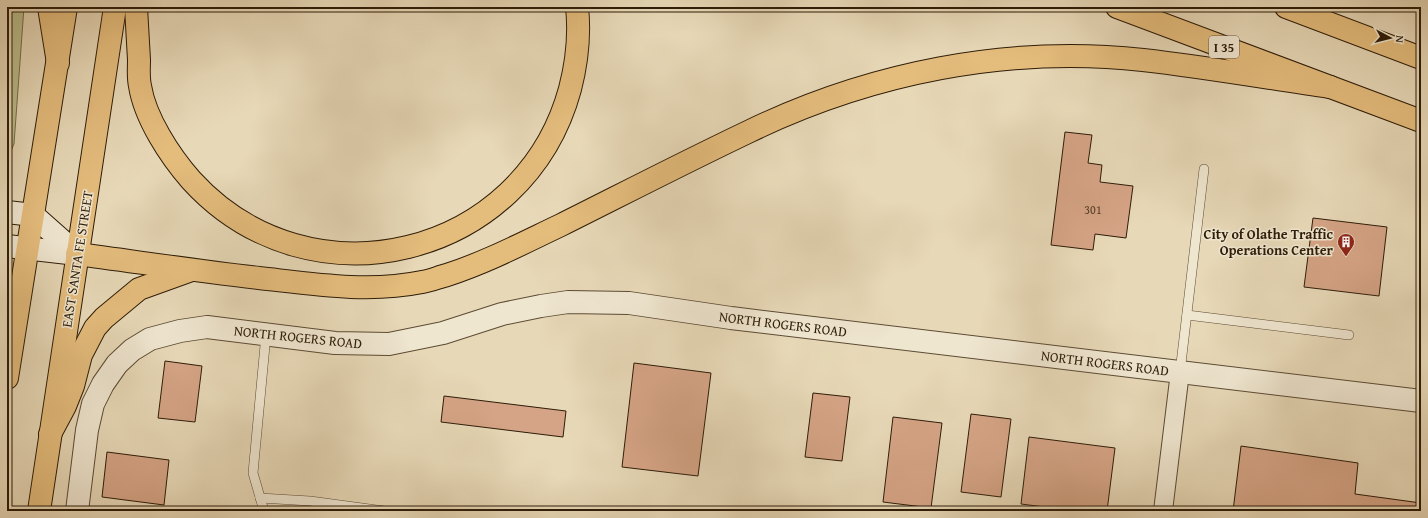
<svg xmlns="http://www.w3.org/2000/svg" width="1428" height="518" font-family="'Gentium Book Plus',serif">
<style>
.green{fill:#babd8b;stroke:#746c4a}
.building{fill:#d5a486;stroke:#2d1c08}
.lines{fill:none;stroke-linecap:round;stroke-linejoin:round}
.service-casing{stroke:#5c4b34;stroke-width:10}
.minor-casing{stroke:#5c4b34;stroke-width:20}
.tertiary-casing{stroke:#5c4b34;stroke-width:24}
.secondary-casing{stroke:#2d1c08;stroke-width:24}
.primary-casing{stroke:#2d1c08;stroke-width:24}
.motorway-casing{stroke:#2d1c08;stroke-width:24}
.service{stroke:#efe6d0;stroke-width:9}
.minor{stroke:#efe6d0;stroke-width:18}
.tertiary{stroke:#efe6d0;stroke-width:22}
.secondary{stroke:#efe6d0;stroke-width:22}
.primary{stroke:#e4bc7c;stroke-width:22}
.motorway{stroke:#e4bc7c;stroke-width:22}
.labels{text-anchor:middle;stroke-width:3;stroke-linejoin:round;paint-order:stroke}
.number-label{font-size:12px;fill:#573e28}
.shield{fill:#efe6d0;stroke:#675944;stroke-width:1}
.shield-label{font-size:13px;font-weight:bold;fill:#2d1c08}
.poi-label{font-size:14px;font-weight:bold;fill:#2d1c08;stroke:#efe6d0;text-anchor:end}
.street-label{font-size:14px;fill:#2d1c08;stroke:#efe6d0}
</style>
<rect width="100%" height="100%" fill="#e7d8b7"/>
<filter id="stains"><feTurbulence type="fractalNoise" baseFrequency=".005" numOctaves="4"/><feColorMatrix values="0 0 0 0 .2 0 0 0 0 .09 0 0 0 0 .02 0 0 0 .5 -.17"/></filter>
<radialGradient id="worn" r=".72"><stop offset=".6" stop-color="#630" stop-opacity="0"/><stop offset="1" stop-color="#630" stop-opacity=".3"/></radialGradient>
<polygon class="green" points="7,7 24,7 14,144 7,160"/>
<g class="building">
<polygon points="1065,132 1092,135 1088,163 1102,165 1100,182 1133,186 1126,238 1095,234 1093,250 1051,245"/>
<polygon points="1313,218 1387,227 1379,296 1304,287"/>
<polygon points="165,361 202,366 195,422 158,418"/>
<polygon points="634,363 711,373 698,476 622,467"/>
<polygon points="813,393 850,397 842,461 805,457"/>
<polygon points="444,396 566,411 563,437 441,422"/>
<polygon points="971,414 1011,419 1001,497 961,492"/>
<polygon points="893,417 942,423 931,508 883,502"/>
<polygon points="1029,437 1115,448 1107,511 1075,511 1021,504"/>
<polygon points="1241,446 1358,463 1355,494 1421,503 1421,511 1233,511"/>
<polygon points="107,452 169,460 164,505 102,497"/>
</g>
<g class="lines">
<defs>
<g id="service">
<polyline points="1187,315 1349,335"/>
<polyline points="1180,372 1204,169"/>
<polyline points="260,498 310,501 384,511"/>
<polyline points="264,511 253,473 266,335"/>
</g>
<polyline id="minor" points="1163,511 1180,372"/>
<polyline id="tertiary" points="77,511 87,430 93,404 103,384 117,364 132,350 150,339 180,331 207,327 335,343 389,344 443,333 502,314 541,306 568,302 629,303 731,318 1421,401"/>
<g id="secondary">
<polyline points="7,212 33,215 77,254"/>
<polyline points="7,246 77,254"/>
</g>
<g id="primary">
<polyline points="7,378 66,7"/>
<polyline points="39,511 115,7"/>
</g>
<g id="motorway">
<polyline points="49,7 58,63"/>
<path d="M136,7C137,25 138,42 139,60C139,68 138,77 140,86C145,118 170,156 191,180C310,311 524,258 570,89C577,62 580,35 577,7"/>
<polyline points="1117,7 1421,121"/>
<polyline points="1286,7 1421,58"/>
<path d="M77,254C138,262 198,271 259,278C313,284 368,293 422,282C430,281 439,277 447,275C487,262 523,243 561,225C623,194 685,162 748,132C869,73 1008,45 1143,60C1205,67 1268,78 1330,87"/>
<polyline points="50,434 65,406 73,386 81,355 95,328 104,318 139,289 189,271"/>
</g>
</defs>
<use href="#service" class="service-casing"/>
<use href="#minor" class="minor-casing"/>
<use href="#tertiary" class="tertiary-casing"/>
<use href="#secondary" class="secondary-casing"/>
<use href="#primary" class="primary-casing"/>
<use href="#motorway" class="motorway-casing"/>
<use href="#service" class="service"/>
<use href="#minor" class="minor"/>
<use href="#tertiary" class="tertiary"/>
<use href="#secondary" class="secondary"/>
<use href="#primary" class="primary"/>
<use href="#motorway" class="motorway"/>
</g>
<defs>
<symbol id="building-pin" viewBox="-11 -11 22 30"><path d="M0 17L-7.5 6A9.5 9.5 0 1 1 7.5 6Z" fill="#8f2418" stroke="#efe6d0"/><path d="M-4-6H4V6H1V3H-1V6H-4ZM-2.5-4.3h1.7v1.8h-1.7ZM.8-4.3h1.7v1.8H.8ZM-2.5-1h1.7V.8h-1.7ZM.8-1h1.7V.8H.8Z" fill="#fff"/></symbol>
</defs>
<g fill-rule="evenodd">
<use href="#building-pin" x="1336" y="232" width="20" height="27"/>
</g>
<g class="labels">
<g class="number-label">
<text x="1093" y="214">301</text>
</g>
<rect class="shield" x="1209" y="36" width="30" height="22" rx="3"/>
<g class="shield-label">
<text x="1224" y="52">I 35</text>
</g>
<g class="poi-label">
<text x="1333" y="239">City of Olathe Traffic<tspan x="1333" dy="16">Operations Center</tspan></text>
</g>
<g class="street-label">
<text transform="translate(77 259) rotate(-81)" y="5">EAST SANTA FE STREET</text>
<text transform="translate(783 324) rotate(7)" y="5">NORTH ROGERS ROAD</text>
<text transform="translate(298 337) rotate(6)" y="5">NORTH ROGERS ROAD</text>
<text transform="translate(1105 363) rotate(7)" y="5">NORTH ROGERS ROAD</text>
</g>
</g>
<rect width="1428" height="518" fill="none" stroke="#e7d8b7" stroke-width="24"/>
<rect x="8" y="8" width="1412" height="502" fill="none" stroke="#2d1c08" stroke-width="2"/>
<rect x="12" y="12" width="1404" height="494" fill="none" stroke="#2d1c08"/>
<g transform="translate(1390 38) rotate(97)" stroke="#efe6d0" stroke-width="3" paint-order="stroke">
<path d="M0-3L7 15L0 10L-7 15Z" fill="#2d1c08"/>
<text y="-6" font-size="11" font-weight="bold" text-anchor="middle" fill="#2d1c08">N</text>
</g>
<rect width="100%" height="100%" filter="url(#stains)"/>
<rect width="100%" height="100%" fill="url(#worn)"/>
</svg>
